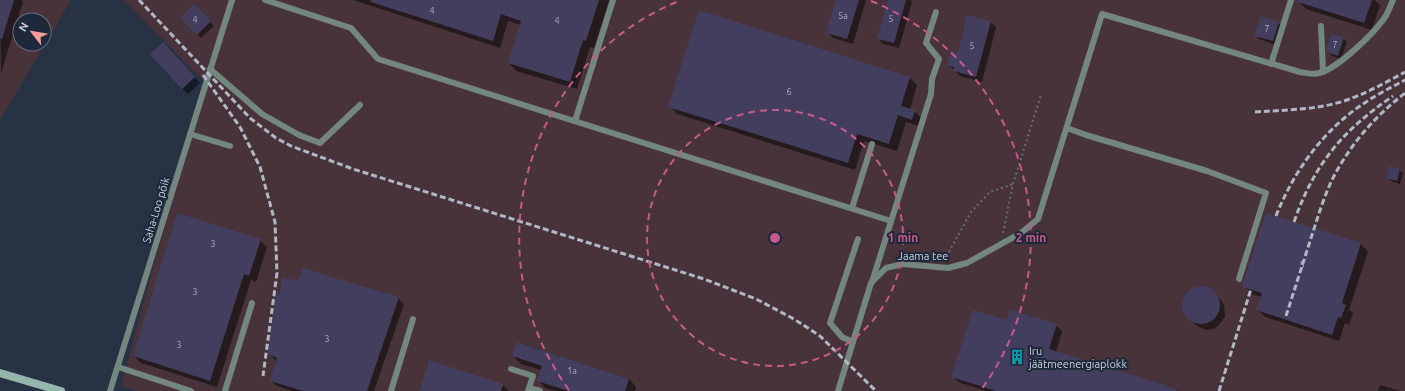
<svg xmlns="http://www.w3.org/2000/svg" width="1405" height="391" font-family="Ubuntu,sans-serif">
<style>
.industrial{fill:#473339;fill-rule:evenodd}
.shadow{fill:#0007}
.building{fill:#443e5e}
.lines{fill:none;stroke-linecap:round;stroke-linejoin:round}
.path{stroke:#646e7e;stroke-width:2;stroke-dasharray:2 3;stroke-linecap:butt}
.service{stroke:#73867f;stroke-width:6}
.secondary{stroke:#97b6ab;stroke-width:8}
.rail{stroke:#b0b8c5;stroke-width:3;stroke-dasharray:6 3;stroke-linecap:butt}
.ring{fill:none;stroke:#c65a8a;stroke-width:2;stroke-dasharray:7 5}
.labels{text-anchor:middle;stroke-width:4;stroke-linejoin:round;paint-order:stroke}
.number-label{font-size:9px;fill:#abaec0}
.street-label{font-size:11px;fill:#cdd4e0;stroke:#1d283a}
.poi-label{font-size:11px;fill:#cdd4e0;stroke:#1d283a;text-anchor:start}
.centre{fill:#c65a8a;stroke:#1d283a;stroke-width:2}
.ring-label{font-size:12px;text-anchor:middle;font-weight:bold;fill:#c65a8a;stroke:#1d283a;stroke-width:4;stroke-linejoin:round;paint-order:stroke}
</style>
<rect width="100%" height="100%" fill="#273245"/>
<g class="industrial">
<path d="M0,0H71L0,120ZM20,20H44V44H20Z"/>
<polygon points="123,0 1405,0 1405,391 136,391 121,386 204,81"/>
</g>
<g class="shadow">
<polygon points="0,0 21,0 23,2 1,73"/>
<polygon points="353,0 609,0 594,48 590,47 577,89 516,71 509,63 521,25 508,21 500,48"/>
<polygon points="837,0 866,0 853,44 833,38 827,32"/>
<polygon points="889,0 910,0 912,2 899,48 883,44 878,38"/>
<polygon points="1299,0 1374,0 1380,5 1372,30 1306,9 1299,2"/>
<polygon points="194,6 214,26 201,38 181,18"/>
<polygon points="990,22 996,27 982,82 960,76 948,64"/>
<polygon points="1278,23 1282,26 1276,45 1259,39 1256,35"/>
<polygon points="1343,38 1347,42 1341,59 1332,56 1328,52"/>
<polygon points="169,49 200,83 188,94 182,88"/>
<polygon points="910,78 917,85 910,109 914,111 922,118 919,126 906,122 897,151 864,141 855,170 677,114 670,106"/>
<polygon points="1399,170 1403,173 1400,184 1391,181 1387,177"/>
<polygon points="260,240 267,247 256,282 251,280 217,387 141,363 134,356"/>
<polygon points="1361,244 1368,252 1349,310 1353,313 1349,325 1345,323 1339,341 1265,317 1258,310 1262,297 1251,294 1244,286"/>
<polygon points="1199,288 1210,290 1221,300 1224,305 1225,317 1218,326 1213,329 1207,330 1201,328 1196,325 1186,315 1183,303 1185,298 1188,293"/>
<polygon points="281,296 398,298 404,304 374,391 292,391 277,386 271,381 277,361 268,354"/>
<polygon points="1007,322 1056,325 1062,331 1056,352 1179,391 986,391 958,382 953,376"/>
<polygon points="517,343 629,379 636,387 635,391 555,391 545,388 538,380 541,370 521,364 513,356"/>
<polygon points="430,361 503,385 509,391 423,391 421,389"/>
<polygon points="1380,385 1400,391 1378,391"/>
</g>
<g class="building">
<polygon points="0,0 14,0 2,39 0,39"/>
<polygon points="371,0 599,0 586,41 583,40 570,82 508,63 521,21 501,14 493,41 371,2"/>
<polygon points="836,0 859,0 847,39 826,33"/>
<polygon points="888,0 906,0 894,43 877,39"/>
<polygon points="1298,0 1372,0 1364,23 1298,2"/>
<polygon points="194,4 211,21 197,35 180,18"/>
<polygon points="699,10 910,77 901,106 915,110 912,120 898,115 889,144 857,134 848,163 668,107"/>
<polygon points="967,15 991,21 976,77 953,71 954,67 947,65 951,51 958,53"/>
<polygon points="1261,16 1279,22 1273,41 1254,36"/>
<polygon points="1331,34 1344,37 1338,56 1327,52 1326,49"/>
<polygon points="163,42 195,77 182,89 150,54"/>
<polygon points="1389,166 1400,169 1397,181 1386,178"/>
<polygon points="177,213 261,239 249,276 244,274 210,381 133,356"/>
<polygon points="1266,213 1361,243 1342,303 1346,305 1341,318 1338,317 1332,335 1256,310 1262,293 1242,287"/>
<polygon points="302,268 399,297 367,391 303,391 270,381 277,358 267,354 277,291 280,294 282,277 298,281"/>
<circle cx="1201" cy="305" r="19"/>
<polygon points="973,310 1007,320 1010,310 1057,324 1049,349 1177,389 1176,391 996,391 951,377"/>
<polygon points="516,342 629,379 625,391 569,391 537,381 542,366 512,356"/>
<polygon points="429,360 503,384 501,391 425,391 420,390"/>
</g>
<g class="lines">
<g class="path">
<polyline points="1003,233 1013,184 1041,95"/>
<polyline points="944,261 971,212 990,192 1013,184"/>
</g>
<g class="service">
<polyline points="265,0 351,28 378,59 891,221"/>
<polyline points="1321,26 1323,72"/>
<polyline points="1271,64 1291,0"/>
<polyline points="210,69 262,114 299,135 320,143 360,105"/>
<polyline points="575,121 613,0"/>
<polyline points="1067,128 1086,135 1207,171 1266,193 1239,279"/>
<polyline points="190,134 230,146"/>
<polyline points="852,208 872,144"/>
<polyline points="872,282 931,94 932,79 939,59 926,43 936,12"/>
<polyline points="853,342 842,337 830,323 858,239"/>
<polyline points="118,367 191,391"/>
<polyline points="511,369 533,376 528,391"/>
<polyline points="529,388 540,391"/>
<polyline points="110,391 232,0"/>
<polyline points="225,391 252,303"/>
<polyline points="391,391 413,319"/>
<path d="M838,391L871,283L886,268L903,264L948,268L967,263L1021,233L1038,219L1102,14L1300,72C1306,73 1312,75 1319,73C1337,69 1372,35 1383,20C1388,14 1390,6 1393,0"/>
</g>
<polyline class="secondary" points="0,373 61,391"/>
<g class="rail">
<polyline points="139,0 250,118 276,138 291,146 353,169 704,279 756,299 794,319 820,336 876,391"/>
<polyline points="203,75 240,127 260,167 275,222 277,273 263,376"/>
<path d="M1255,112C1284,110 1315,110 1344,101C1365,94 1385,83 1405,72"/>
<path d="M1276,216C1293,173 1321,133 1360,106C1374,96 1390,88 1405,80"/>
<path d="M1294,222C1314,164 1343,130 1393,96"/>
<path d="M1286,316C1295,288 1304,260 1313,232C1320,210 1327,187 1339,167C1356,138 1378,114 1405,93"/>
<polyline points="1219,391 1251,289"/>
</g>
</g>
<g class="ring">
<circle cx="775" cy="238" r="128"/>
<path d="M569 390A256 256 0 0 1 679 1M871 1A256 256 0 0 1 981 390"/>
</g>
<defs>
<symbol id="building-bare" viewBox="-9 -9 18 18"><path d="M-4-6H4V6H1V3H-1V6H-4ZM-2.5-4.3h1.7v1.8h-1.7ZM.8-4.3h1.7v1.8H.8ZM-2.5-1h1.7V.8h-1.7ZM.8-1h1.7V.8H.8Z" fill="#0f9aa8" stroke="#1d283a" stroke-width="2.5" paint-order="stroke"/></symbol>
</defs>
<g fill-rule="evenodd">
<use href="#building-bare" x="1006" y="346" width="22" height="22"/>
</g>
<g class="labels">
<g class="number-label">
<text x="432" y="14">4</text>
<text x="843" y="19">5a</text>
<text x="891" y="22">5</text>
<text x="195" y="23">4</text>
<text x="557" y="24">4</text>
<text x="1267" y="32">7</text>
<text x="1335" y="48">7</text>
<text x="972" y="49">5</text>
<text x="789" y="95">6</text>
<text x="213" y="247">3</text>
<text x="1302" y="268">5</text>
<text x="195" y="295">3</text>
<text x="327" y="342">3</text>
<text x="179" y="348">3</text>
<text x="572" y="374">1a</text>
</g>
<g class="street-label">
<text transform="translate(156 210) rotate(-73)" y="4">Saha-Loo põik</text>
<text x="923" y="260">Jaama tee</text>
</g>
<g class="poi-label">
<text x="1029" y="355">Iru<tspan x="1029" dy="13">jäätmeenergiaplokk</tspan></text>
</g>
</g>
<circle cx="775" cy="238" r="6" class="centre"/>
<g class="ring-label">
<text x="903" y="242">1 min</text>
<text x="1031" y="242">2 min</text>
</g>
<g transform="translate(32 32) rotate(301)"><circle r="19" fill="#1d283a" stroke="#636d7c"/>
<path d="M0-3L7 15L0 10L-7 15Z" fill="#f59c95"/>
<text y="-6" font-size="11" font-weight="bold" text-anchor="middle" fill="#cdd4e0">N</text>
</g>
</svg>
